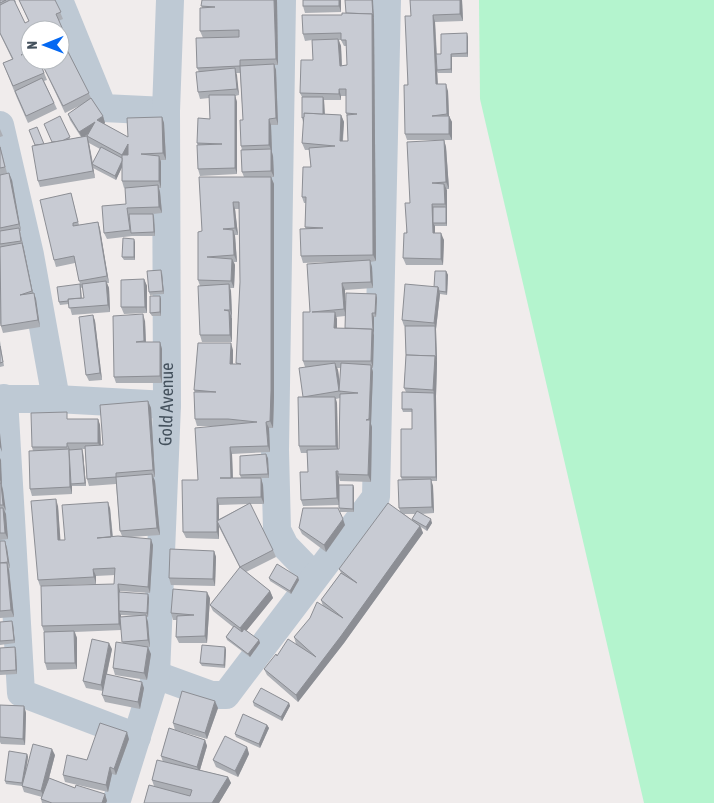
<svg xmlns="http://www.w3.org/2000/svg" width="714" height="803" font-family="'Asap Condensed',sans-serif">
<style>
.green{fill:#b4f4ce}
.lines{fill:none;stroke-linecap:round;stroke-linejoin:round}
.minor{stroke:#bec9d4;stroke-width:28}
.tertiary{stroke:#bec9d4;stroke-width:28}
.wall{fill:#acafb5;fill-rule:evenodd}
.shaded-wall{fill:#8c8e94}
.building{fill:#c8cbd3;stroke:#8c8e94;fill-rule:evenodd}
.labels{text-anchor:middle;stroke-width:4.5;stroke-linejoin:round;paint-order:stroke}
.street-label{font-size:18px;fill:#43505c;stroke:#fff}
</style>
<rect width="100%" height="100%" fill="#f0ecec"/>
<polygon class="green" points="479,0 714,0 714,803 644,803 480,99"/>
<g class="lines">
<g class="minor">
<polyline points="59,0 103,108 166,111"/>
<polyline points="282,0 275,450 277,530 285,546 314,576"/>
<polyline points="0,125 30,255 56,399"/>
<polyline points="4,398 21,693 137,737"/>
<polyline points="0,399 56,399 167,405"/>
<polyline points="156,675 211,695 226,695 376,497 387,0"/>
</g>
<path class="tertiary" id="s1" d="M116,803L156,675L167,405L166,111L170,0"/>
</g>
<g class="wall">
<path d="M0,0H15L16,2L15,3L25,23L29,22L19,0H55L63,19L58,21L69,45L66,47L91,98L103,116L105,123L104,124L128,137L162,117L164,123L166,160H161V188H159L160,192L162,213L153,214L154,217L155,236H132L107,239L104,233L126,204L130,188H124L122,181V167L116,180L93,168L95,178L40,187L38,181L44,144L52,142L60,116L70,139L81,137L70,120L68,114L81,105L65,113L40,60H60V30H30V60H39L47,80L44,81L57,109L28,123L17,98L3,63L12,59L0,34ZM89,143L100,149L93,163Z"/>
<path d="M202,0H277L278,65H274L276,70L278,125H271L272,152L273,156L274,177H271L274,184V397L273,428H269L270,452L232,454L233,478H241L240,475L268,458L269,478H256H261L263,485L264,504H250L273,550L276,557L246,572L270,591L273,598L246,631L259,640L260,643L250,657L227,640L226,637L233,627L213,611L210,605L240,568L219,527V539L186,538L183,532L198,480L216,426H197L195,419V392L194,390L233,350V364H236L240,282L239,209H235L238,235H235L237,262H234L235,265L234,288H230L231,291L232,317H231L232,342H202L200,335V286L198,280L202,231L244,177L242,172V150L241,146L243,120L240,73H236L239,95L235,96L237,102V174L200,176L198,169V145L197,143L210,119L209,98L200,99L198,92L199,72L197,68L203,38L200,31L202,8ZM248,504L219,519V505Z"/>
<polygon points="341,0 341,12 305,13 303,6"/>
<polygon points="410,0 462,0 463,21 435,22 437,54 441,54 468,37 468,57 452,57 452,73 438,73 437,72 438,84 448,91 449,116 452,122 452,140 444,140 446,147 449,189 446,189 447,226 435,226 435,233 444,240 443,265 406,265 403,258 410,203 442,140 407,140 405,134 411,16"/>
<path d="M374,20L376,261L370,262L372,267L373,288L345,290V301L376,294L377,298L376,317H374L373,368H372L373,372L371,424L372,427L371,482L340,481L339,477V485H353L354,488V512H340L339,505L303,506L301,500L308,472L307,453H301L299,446L304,397L308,367H305L303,361L310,312L335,262L303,263L301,256L306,229L305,227L306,203H304L302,197L311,167L309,150H305L302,143L304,121L303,122L302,118V97L300,93L313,60L312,40L305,41L303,34ZM339,40H341L344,46H347V65L342,66L341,46ZM341,96H346V113L347,117L348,141H343L344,122L341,115L325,114L324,100H341ZM345,316V328H337V319L336,317ZM337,368H341L340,385L338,370ZM340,398L339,449H338L337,403L336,399Z"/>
<polygon points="0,129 3,136 0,137"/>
<polygon points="0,145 7,173 0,175 12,180 21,231 20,231 24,249 33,293 36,299 40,327 3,333 0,323"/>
<path d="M71,193L79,225L98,222L100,229L109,283H107L109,288L110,312L72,315L69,304L60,305L59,302L80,284L75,263L56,267L54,260ZM83,287L84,298H82L81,288Z"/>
<polygon points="135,242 135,260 124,260 122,257"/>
<path d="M446,271L448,275L447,295L440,294L436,329L437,363L436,396L437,481H431L433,486L434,513L421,514L432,523L427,531L421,527L423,533L344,643L298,702L267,675L264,669L277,656L296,644L294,637L323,606L321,600L341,573L339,569L400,511L399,508L402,480L401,477L412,429V412H403L402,409L406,392L404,388L406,355L405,326H404L402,320L434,287ZM404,514H415L412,520Z"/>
<polygon points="162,273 164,294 150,295 149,292"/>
<polygon points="144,279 147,286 147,313 124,314 121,307"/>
<polygon points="161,299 161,316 152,316 150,313"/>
<polygon points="93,315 95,321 102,380 89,381 86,375"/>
<polygon points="145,321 146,342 160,342 162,349 162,383 116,383 114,377"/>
<polygon points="0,341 4,366 0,367"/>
<path d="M148,401L151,408L155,477H153L155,481L160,535L131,537L153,545L150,593L120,591V593L148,594L149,598L148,617H146L148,622L150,647H145L151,654L147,680L115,675L113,668L123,644L121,622V630L75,632L77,638V669L47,670L45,663L44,632L42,626L114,584L115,575L96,576V584L40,586L38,580L58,506L60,540H65L110,508L113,537L122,536L120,531L116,484L89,486L87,479L85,449H82L83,452L86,486H72V494L32,496L30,489L33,451L32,447L69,419H98L100,425L101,446L103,445ZM121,615L137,616L121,617Z"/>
<polygon points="0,458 2,485 3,490 8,539 0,540"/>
<polygon points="345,525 326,552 302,534 299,528"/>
<polygon points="0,541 7,548 10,568 9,568 14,617 0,618"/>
<polygon points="214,551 216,557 215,586 171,585 169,578"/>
<polygon points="269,578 299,580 291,594 270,581"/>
<polygon points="210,598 207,643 179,643 176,637 177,620 173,620 171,613"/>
<polygon points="0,622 13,624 15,643 0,645"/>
<polygon points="225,647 226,650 225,668 202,666 200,663"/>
<polygon points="0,648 16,650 17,674 0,675"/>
<polygon points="112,649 107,674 144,688 140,709 105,702 102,695 103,691 86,688 83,681"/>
<polygon points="253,702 289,703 290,706 282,721 254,706"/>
<polygon points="0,705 24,706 26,713 25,745 1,744 0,742"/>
<polygon points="218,708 207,739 175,730 173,723"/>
<polygon points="267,725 269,728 260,748 236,737 235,734"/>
<polygon points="169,728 205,740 207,746 200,770 228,777 231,783 219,803 144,803 149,785 154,786 152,780 157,760 163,762 161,756"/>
<polygon points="129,739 116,775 112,774 108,792 65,782 63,775 87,760"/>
<polygon points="247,747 249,754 238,777 216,767 213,760"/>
<polygon points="27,754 28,757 26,771 55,755 49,778 75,788 105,794 107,801 106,803 42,803 41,799 42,797 24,792 22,786 6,784 5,781"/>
</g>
<g class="shaded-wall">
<polygon points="274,0 277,0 278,65 276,59"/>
<polygon points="339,0 341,0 341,12 339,6"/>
<polygon points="372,0 373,0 374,20 376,261 373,255"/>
<polygon points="460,0 462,0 463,21 460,14"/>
<polygon points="433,15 435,22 438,91 436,84"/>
<polygon points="467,33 468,37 468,57 467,53"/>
<polygon points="338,39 341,46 342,72 340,66"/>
<polygon points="451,54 452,57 452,73 451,69"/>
<polygon points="274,64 276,70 278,125 276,118"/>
<polygon points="235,68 237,75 239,95 237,89"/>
<polygon points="446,84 448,91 449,118 449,116 452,122 452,140 449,134 449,121 447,114"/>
<polygon points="339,89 341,96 341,100 339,94"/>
<polygon points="235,95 237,102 237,174 235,168"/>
<polygon points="323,97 324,100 325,121 323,117"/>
<polygon points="341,115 344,122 342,147 340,141"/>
<polygon points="103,116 105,123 100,127 97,120"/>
<polygon points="162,117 164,123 166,160 163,153"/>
<polygon points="269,119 271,125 272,152 269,145"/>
<polygon points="95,122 97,128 82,138 79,132"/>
<polygon points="87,136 89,143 95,178 93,171"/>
<polygon points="444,140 446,147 449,189 446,182"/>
<polygon points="128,144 130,150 116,180 115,176 123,159 122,155"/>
<polygon points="271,149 273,156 274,177 271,171"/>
<polygon points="159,156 161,162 161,188 159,181"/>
<polygon points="9,173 12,180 21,231 19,224"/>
<polygon points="271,177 274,184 274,397 273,428 270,421"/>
<polygon points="444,184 447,190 447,226 446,223 446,207 445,204"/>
<polygon points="158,185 160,192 162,213 159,207"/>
<polygon points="233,202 235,209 238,235 235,228"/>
<polygon points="432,204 434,211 433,223 435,226 435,240 433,233"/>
<polygon points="153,214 154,217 155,236 154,232"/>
<polygon points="98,222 100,229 109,283 107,276"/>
<polygon points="19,228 24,249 34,298 32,291"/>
<polygon points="233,230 235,236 237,262 234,255"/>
<polygon points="441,233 444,240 443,265 441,259"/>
<polygon points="134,239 135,242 135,260 134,257"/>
<polygon points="232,259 235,265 234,288 231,281"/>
<polygon points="370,260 372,267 373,288 371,282"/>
<polygon points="161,270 162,273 164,294 163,291"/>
<polygon points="446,271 448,275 447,295 446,292"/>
<polygon points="144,279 147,286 147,313 145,307"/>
<polygon points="106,281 109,288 110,312 108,305"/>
<polygon points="342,283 345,290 346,316 344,309"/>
<polygon points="229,284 231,291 232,317 230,310"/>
<polygon points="438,287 440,294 436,329 437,363 436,396 437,481 436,477 434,393 433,390 435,326 434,323"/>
<polygon points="34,293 36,299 40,327 38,320"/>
<polygon points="376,294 377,298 376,317 375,313"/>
<polygon points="160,296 161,299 161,316 160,312"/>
<polygon points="229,311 232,318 232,342 230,335"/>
<polygon points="335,312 337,319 337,335 334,328"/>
<polygon points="372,313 374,317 374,335 373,331"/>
<polygon points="143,314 145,321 146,347 144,341"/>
<polygon points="93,315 95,321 102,380 100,373"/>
<polygon points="372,329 374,335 373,368 371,361"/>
<polygon points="160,342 162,349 162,383 160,376"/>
<polygon points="231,343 233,350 233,370 230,364"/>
<polygon points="335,363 338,370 341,392 339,391 342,398 339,391"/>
<polygon points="371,365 373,372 371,424 372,427 371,482 368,475 370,422 369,419"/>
<polygon points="335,397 337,403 338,452 336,446"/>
<polygon points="148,401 151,408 155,477 153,470"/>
<polygon points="98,419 100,425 101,449 98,443"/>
<polygon points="266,422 269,428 270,452 268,446"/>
<polygon points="0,432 0,433 2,452 0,447"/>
<polygon points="67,443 70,450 71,484 72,486 72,494 70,487 69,450"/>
<polygon points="230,447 232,454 233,484 231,478"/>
<polygon points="82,449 83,452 86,486 85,483"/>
<polygon points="266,454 268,458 269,478 268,474"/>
<polygon points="0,458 1,460 2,485 0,480"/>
<polygon points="336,471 339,477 340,505 337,498"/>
<polygon points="152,474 155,481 160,535 157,528"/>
<polygon points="261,478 263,485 264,504 261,497"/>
<polygon points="431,479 433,486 434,513 432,507"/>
<polygon points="1,483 3,490 6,511 3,505"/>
<polygon points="353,485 354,488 354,512 353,509"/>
<polygon points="217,498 219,505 219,525 217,521 219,527 219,539 217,532"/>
<polygon points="56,499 58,506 61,547 58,540"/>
<polygon points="108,502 110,508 113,543 111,537"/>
<polygon points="3,508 6,514 8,539 5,533"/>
<polygon points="343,519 345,525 326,552 324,545"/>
<polygon points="431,519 432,523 427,531 426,527"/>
<polygon points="420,526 423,533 344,643 298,702 296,695"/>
<polygon points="151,539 153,545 150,593 148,587"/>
<polygon points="5,541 7,548 10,568 8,562"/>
<polygon points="214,551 216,557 215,586 213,579"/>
<polygon points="7,563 9,570 14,617 11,610"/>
<polygon points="93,569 96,576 96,584 94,577"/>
<polygon points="298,577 299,580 291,594 290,591"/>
<polygon points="118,584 120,591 121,612 119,611 121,615 121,630 119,624"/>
<polygon points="270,591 273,598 243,635 240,628"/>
<polygon points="207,592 210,598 207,643 205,636"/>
<polygon points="148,594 149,598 148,617 147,613"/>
<polygon points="146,615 148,622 150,647 148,640"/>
<polygon points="12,621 13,624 15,643 14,640"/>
<polygon points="74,631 77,638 77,669 75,663"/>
<polygon points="259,640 260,643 250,657 248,654"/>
<polygon points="109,643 112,649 103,691 101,685"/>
<polygon points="15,647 16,650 17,674 16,670"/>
<polygon points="148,647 151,654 147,680 144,673"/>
<polygon points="225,647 226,650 225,668 224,665"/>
<polygon points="142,682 144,688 140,709 138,702"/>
<polygon points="215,701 218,708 207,739 205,733"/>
<polygon points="289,703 290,706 282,721 281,717"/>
<polygon points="24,706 26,713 25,745 23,739"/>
<polygon points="267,725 269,728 260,748 259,744"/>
<polygon points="127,732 129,739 116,775 114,769"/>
<polygon points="205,740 207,746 199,773 197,767"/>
<polygon points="247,747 249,754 238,777 235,771"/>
<polygon points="52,749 55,755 44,797 41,791"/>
<polygon points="27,754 28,757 23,787 22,783"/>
<polygon points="110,767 112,774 108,792 106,785"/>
<polygon points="228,777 231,783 219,803 212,803"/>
<polygon points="105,794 107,801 106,803 102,803"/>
</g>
<g class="building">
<polygon points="0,0 6,0 0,3"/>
<polygon points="10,0 14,0 25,23 29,21 19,0 55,0 61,12 56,14 67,39 60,42 60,30 30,30 30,50 21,55 30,52 30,60 39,60 44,73 13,86 3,63 13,59 0,33 0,5"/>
<polygon points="202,0 274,0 276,59 240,60 240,66 274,64 276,118 269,119 269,145 241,146 240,120 243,120 240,66 197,68 196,38 239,37 239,30 200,31 200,8 215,7 201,6"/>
<rect x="303" y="0" width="36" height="6"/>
<polygon points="345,0 372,0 373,17 372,14 346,13"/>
<polygon points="410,0 460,0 460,14 433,15 436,84 446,84 447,114 432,116 449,116 449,134 405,134 404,85 408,85 405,16 411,16"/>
<polygon points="342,13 372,14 373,255 301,256 300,229 323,228 305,227 306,197 302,197 303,167 311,167 309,148 335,146 302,143 304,113 341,115 340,141 348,141 347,115 357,114 346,113 346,89 339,89 339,94 300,93 301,60 313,60 312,40 338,39 340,66 347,65 346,40 341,40 341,33 303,34 302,15 342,15"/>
<polygon points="467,33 467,53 451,54 451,69 437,70 436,54 441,54 441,34"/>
<polygon points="65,46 89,93 63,106 40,60 60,60 60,48"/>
<polygon points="235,68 237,89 198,92 196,72"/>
<polygon points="42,78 54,103 26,116 15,91"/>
<polygon points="209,95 235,95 235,168 198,169 197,145 222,144 197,143 198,118 210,119"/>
<polygon points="302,97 323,97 323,114 304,113 304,117 302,118"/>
<path d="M91,98L103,116L97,120L128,137L127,118L162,117L163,153L141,154L159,156V181H122V155L87,136L95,122L79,132L68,114ZM128,144V155H122Z"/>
<polygon points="60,116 70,137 62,141 52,142 44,124"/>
<polygon points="37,127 44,144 35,145 29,130"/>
<polygon points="87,136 93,171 38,181 32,146"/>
<polygon points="444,140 446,182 432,183 444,184 445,204 432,204 433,233 441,233 441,259 403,258 404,233 407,233 405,203 410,203 407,142"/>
<polygon points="0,147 5,167 0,168"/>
<polygon points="101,147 122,158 122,161 115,176 92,164"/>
<polygon points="271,149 271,171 242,172 241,150"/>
<polygon points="9,173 19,224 0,228 0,175"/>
<polygon points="199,177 271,177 271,391 270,421 266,422 268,446 230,447 231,478 220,478 261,478 261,497 217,498 217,532 183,532 182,480 198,480 195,428 257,422 228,419 195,419 194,392 216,392 194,390 198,343 231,343 230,364 241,364 236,363 240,282 239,202 233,202 235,228 223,229 233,230 234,255 207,257 232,259 231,281 198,280 198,232 202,231"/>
<polygon points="158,185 159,207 127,208 130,230 104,233 102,206 126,204 125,188"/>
<polygon points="71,193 78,222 73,223 73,226 98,222 107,276 79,281 74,256 54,260 40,200"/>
<rect x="433" y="207" width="13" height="16"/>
<polygon points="129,214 153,214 154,232 131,233"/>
<polygon points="19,228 21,241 0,244 0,231"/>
<polygon points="123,238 134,239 134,257 122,257"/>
<polygon points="22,243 32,291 20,295 34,293 38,320 1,326 0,247"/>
<polygon points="370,260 371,282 342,283 344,309 312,312 335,312 334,328 372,329 371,361 303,361 303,312 310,312 307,264"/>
<polygon points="161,270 163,291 149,292 147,271"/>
<polygon points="435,271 446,271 446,292 439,291 438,287 434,287"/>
<polygon points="144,279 145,307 121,307 121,280"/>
<polygon points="106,281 108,305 69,308 68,299 84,298 82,284"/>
<polygon points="80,284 81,298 68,299 68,301 59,302 57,287"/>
<polygon points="229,284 230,310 224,310 229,311 230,335 200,335 198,286"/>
<polygon points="405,284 438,287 434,323 402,320"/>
<polygon points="346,293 376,294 375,313 372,313 373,331 372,329 345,328"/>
<polygon points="150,296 160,296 160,312 150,313"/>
<polygon points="143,314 144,341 136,342 160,342 160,376 114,377 113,316"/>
<polygon points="93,315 100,373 86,375 79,317"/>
<polygon points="405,326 435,326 436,359 435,356 406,355"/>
<polygon points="0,346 3,362 0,363"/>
<polygon points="406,355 435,356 433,390 404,388"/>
<polygon points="335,363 339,391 303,397 299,368"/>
<polygon points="341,363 371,365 369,419 366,420 370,420 368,475 338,474 338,471 336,471 337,498 301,500 300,472 308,472 307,450 339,449 340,394 358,393 339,391"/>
<polygon points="402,392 434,393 436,477 401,477 401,429 412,429 412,409 402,409"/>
<polygon points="298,397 335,397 336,446 299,446"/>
<polygon points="148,401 153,470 116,473 116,477 87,479 85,446 103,445 100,405"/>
<polygon points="67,412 67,419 98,419 98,443 67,443 67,447 32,447 31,413"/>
<polygon points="69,449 70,487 30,489 29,451"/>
<polygon points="82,449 85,483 71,484 69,450"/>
<polygon points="266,454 268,474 240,475 240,456"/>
<polygon points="152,474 157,528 120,531 116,477"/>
<polygon points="431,479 432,507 399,508 398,480"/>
<polygon points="0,483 1,483 3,505 0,505"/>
<polygon points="339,485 353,485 353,509 339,508"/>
<polygon points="56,499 58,540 65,540 62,505 108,502 111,537 97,538 118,536 151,539 148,587 118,584 119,624 42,626 41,586 114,584 115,568 93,569 94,577 38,580 31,501"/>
<polygon points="250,503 273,550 240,567 270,591 240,628 210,605 240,567 217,521"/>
<polygon points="388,503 420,526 341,636 296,695 264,669 276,654 277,656 288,639 316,657 294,637 310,618 317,602 343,618 321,600 341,573 357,583 339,569"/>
<polygon points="0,508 3,508 5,533 0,533"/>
<polygon points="303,508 338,508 343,519 324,545 299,528"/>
<polygon points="417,511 431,519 426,527 412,519"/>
<polygon points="0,541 5,541 8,562 0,563"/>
<polygon points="170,549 214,551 213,579 169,578"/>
<polygon points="0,563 7,563 11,610 0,611"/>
<polygon points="277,564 298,577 290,591 269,578"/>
<polygon points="173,589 207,592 205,636 176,637 177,616 194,615 171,613"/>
<polygon points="119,592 148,594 147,613 119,611"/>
<polygon points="146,615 148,640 122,642 120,617"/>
<polygon points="12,621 14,640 0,641 0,622"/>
<polygon points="234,626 242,632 244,629 259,640 248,654 226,637"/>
<polygon points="74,631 75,663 45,663 44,632"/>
<polygon points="92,639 109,643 101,685 83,681"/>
<polygon points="116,642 148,647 144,673 113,668"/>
<polygon points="202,645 225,647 224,665 200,663"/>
<polygon points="15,647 16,670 0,671 0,648"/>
<polygon points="106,674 142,682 138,702 102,695"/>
<polygon points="261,688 289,703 281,717 253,702"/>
<polygon points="182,691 215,701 205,733 173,723"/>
<polygon points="0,705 24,706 23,739 0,737"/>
<polygon points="243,714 267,725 259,744 235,734"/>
<polygon points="100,723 127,732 114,769 110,767 106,785 63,775 67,755 87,760"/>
<polygon points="169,728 205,740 197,767 161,756"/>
<polygon points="225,736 247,747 235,771 213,760"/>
<polygon points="33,744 52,749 41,791 22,786"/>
<polygon points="9,751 27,754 22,783 5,781"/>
<polygon points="157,760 228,777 212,803 144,803 149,785 190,796 192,790 152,780"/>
<polygon points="49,778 75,788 76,785 105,794 102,803 52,803 41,799"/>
</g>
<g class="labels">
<g class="street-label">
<text dy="6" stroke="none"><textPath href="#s1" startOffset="405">Gold Avenue</textPath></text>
</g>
</g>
<g transform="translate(45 45) rotate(269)"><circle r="24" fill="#ffffff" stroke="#b4b9be"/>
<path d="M0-4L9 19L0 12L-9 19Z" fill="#0468f2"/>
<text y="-8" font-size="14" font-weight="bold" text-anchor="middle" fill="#43505c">N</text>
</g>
</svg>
